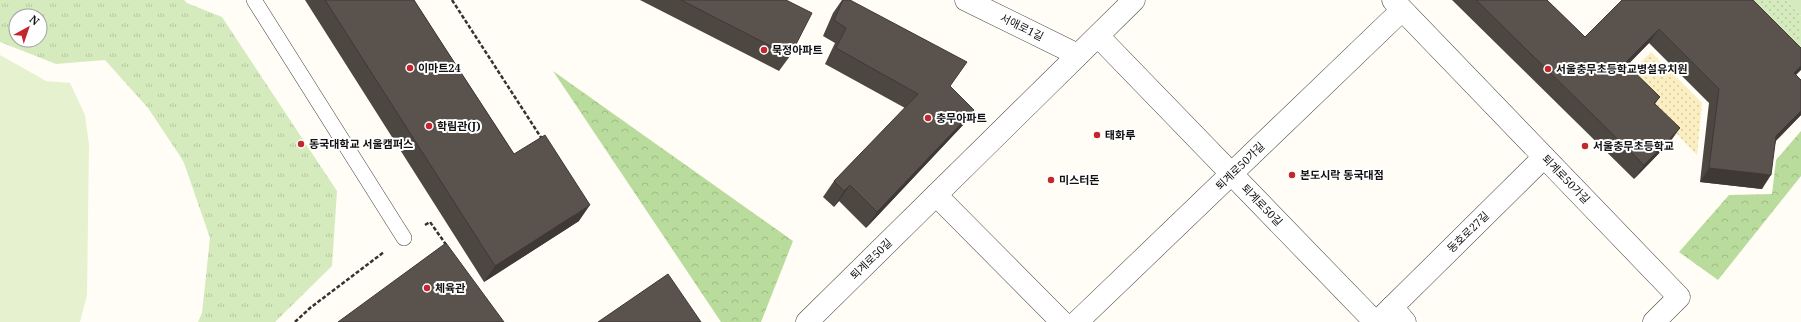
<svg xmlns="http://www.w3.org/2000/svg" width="1801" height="322" font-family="'Noto Serif','Noto Sans KR',serif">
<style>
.grass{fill:url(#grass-tufts);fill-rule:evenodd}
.forest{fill:url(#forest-crowns)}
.sand{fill:url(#sand-dots)}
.park{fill:url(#park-dots)}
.pitch{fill:#e6f2cf}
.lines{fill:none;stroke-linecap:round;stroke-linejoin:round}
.lane-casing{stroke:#444;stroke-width:16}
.street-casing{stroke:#444;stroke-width:23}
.path{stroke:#333;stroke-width:2.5;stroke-dasharray:4 2;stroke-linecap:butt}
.lane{stroke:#fff;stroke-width:15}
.street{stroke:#fff;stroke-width:22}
.wall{fill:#4d4742}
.shaded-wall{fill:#3f3936}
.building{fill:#5a524d;stroke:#3f3936}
.poi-dot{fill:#c4262e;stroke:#fff;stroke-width:1.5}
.labels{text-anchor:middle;stroke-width:4;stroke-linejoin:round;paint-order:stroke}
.street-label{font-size:11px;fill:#111;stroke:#fff}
.poi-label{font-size:11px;font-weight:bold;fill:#111;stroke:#fff;text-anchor:start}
</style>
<defs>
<pattern id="grass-tufts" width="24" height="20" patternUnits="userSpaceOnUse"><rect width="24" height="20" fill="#d5ebbd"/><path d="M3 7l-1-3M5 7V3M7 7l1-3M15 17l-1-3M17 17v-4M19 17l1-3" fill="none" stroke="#b6c8a1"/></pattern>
<pattern id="forest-crowns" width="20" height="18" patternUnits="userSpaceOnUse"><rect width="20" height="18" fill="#b9dc9c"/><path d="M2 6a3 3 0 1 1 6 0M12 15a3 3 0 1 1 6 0" fill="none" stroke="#9ebc85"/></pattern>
<pattern id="sand-dots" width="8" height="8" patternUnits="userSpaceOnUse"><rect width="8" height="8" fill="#fbeec1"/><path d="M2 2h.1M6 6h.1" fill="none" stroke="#d6cba5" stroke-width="1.8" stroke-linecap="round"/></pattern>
<pattern id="park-dots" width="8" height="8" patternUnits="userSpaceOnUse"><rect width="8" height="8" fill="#d5ebbd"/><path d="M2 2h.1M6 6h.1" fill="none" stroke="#b6c8a1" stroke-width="1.8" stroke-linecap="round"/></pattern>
</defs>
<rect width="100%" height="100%" fill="#fffdf5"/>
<g class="grass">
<path d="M0,0H184L187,3L222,17L337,191L332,266L275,322H198L202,313L210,238L184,163L180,156L148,108L105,60L56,64L0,42ZM16,16H40V40H16Z"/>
<polygon points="1786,0 1801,0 1801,16"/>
</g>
<g class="forest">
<polygon points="553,71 793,241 761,322 721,322"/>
<polygon points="1801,131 1801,176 1718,280 1679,252 1729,195 1772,194 1776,160"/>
</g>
<polygon class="sand" points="1651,52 1702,103 1697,155 1624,79"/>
<polygon class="park" points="1736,0 1786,0 1801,16 1801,65"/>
<polygon class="pitch" points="0,55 46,81 70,83 85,115 89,144 87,295 80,322 0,322"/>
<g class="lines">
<defs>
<polyline id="lane" points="254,0 404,238"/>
<g id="street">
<polyline points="966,0 1078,55"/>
<polyline points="1393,0 1679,297 1654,322"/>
<polyline points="1098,36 1375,322"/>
<polyline points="936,195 1062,322"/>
<polyline points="1392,307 1405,322"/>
<polyline points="807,322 1134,0"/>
<polyline points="1077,322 1402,10"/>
<polyline points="1377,322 1544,157"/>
</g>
</defs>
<use href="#lane" class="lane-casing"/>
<use href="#street" class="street-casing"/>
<g class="path">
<polyline points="452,0 542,139"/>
<polyline points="425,225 430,222 447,246"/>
<polyline points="295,322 310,308 384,252"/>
</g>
<use href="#lane" class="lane"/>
<use href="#street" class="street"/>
</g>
<g class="wall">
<polygon points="305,0 414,0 443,45 514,154 579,221 484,282"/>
<polygon points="640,0 786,0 790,56 779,71"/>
<polygon points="842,0 850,0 950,86 963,125 866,228 839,201 834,207 823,197 834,181 905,108 825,64 835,43 823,36 833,13"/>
<polygon points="1452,0 1547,0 1585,37 1622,0 1796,75 1801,80 1801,115 1776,141 1762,189 1700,182 1709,103 1649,43 1627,65 1660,97 1655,104 1670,142 1634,179"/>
</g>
<g class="shaded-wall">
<polygon points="1659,29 1649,43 1616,77 1625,63"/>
<polygon points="1801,66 1801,70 1784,87 1794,73"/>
<polygon points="974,110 963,125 866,228 877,212"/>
<polygon points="1801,111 1801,115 1766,150 1776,136"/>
<polygon points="1680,128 1670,142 1634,179 1644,165"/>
<polygon points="1709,168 1771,175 1762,189 1700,182"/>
<polygon points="850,185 839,201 834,207 844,191"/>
<polygon points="590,205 579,221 484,282 495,266"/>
</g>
<g class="building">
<polygon points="325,0 414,0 443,45 514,154 545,135 590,205 495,266"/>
<polygon points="681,0 786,0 812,13 790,56"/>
<polygon points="843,0 850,0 967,62 950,86 974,110 877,212 850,185 844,191 834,181 918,94 836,48 846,28 834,20"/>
<polygon points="1476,0 1547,0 1585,37 1622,0 1753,0 1801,48 1801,66 1794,73 1801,80 1801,111 1776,136 1771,175 1709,168 1719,89 1659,29 1625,63 1660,97 1654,103 1680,128 1644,165"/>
<polygon points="446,243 504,322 338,322"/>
<polygon points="668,274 701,322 598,322"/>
</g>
<g class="poi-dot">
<circle cx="764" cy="50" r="4"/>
<circle cx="410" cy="68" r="4"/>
<circle cx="1548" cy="69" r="4"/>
<circle cx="928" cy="118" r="4"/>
<circle cx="429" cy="126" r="4"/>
<circle cx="1097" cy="135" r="4"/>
<circle cx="301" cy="144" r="4"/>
<circle cx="1585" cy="146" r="4"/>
<circle cx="1292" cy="175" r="4"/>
<circle cx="1051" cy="180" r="4"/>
<circle cx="427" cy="288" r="4"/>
</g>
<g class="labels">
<g class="street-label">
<text transform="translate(1022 27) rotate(26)" y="4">서애로1길</text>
<text transform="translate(1240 166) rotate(-44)" y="4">퇴계로50가길</text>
<text transform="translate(1566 179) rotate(46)" y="4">퇴계로50가길</text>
<text transform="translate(1262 205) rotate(46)" y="4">퇴계로50길</text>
<text transform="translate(1468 232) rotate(-44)" y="4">동호로27길</text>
<text transform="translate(871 259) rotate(-44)" y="4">퇴계로50길</text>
</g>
<g class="poi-label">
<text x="772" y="54">묵정아파트</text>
<text x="418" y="72">이마트24</text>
<text x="1556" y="73">서울충무초등학교병설유치원</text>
<text x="936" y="122">충무아파트</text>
<text x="437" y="130">학림관(J)</text>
<text x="1105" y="139">태화루</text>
<text x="309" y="148">동국대학교 서울캠퍼스</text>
<text x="1593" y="150">서울충무초등학교</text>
<text x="1300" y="179">본도시락 동국대점</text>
<text x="1059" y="184">미스터돈</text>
<text x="435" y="292">체육관</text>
</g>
</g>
<g transform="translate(28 28) rotate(40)"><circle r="19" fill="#ffffff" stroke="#a0a0a0"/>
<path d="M0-3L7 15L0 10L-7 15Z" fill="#c4262e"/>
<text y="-6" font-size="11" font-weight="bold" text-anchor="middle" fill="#111111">N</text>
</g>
</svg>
